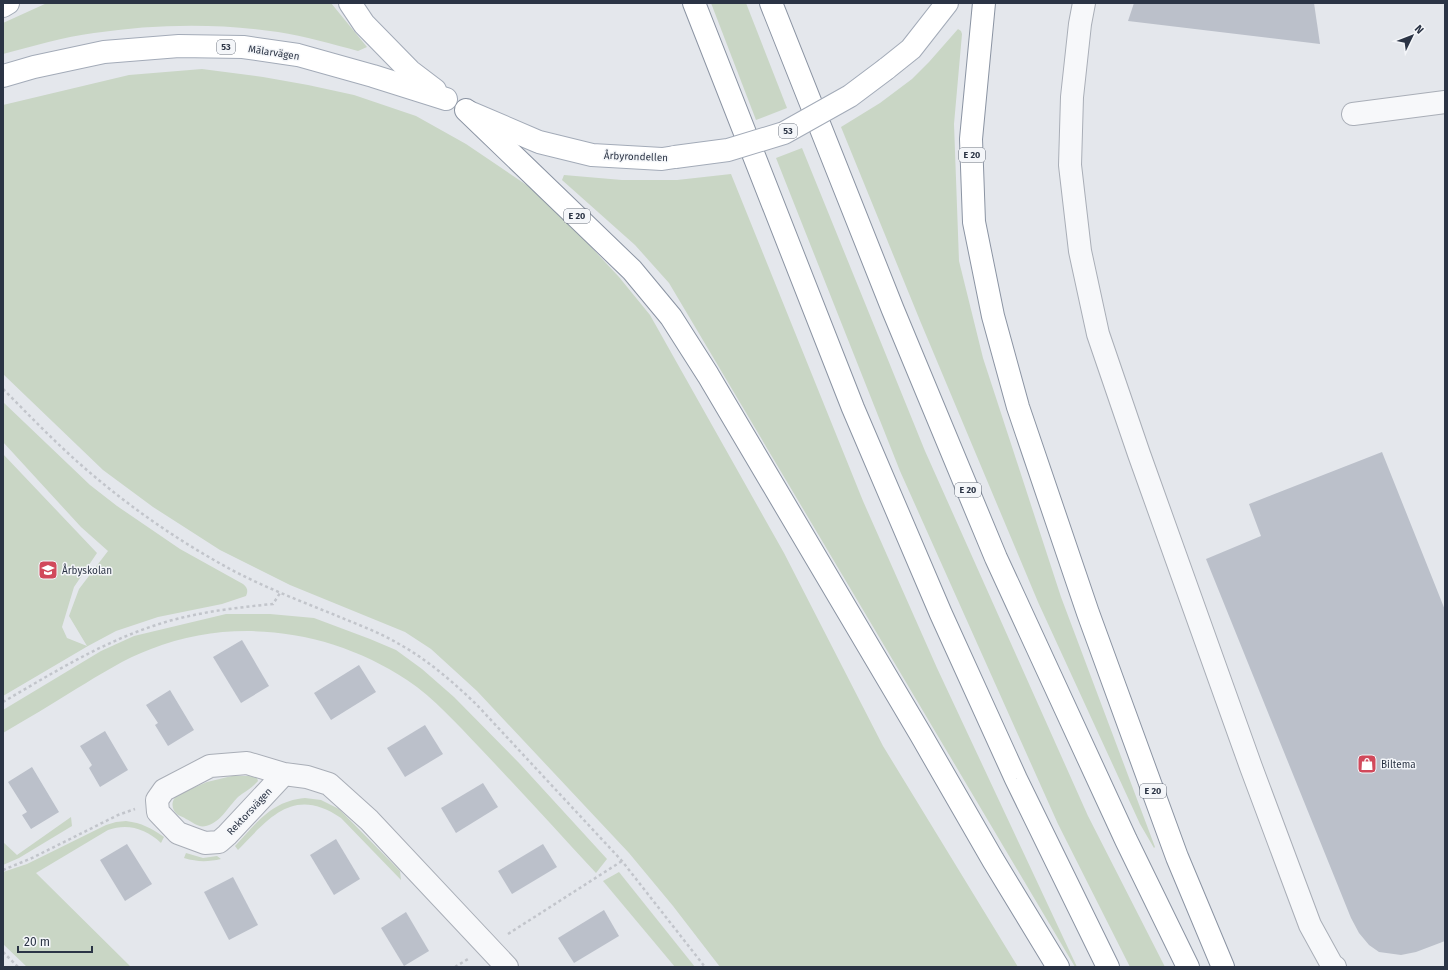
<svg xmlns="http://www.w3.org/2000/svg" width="1448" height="970" font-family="'Fira Sans',sans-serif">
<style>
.green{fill:#c9d6c5}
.building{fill:#bbc0ca}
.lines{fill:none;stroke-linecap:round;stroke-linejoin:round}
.minor-casing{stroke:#a9aeb7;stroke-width:24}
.major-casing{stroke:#a3abb8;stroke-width:24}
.highway-casing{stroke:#8b94a3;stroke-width:24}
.path{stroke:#c2c5cb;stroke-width:2.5;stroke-dasharray:3 3;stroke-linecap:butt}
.minor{stroke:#f7f8fa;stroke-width:22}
.major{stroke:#fff;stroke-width:22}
.highway{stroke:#fff;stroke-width:22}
.major-bridge-casing{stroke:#a3abb8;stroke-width:24;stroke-linecap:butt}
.major-bridge{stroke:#fff;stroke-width:22}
.labels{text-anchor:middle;stroke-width:3;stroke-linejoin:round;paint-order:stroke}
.shield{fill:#f4f6f9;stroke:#676e7b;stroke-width:1}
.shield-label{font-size:9px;font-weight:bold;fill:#2b3445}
.street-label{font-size:10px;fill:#2b3445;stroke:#f4f6f9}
.poi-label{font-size:10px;fill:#2b3445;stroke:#f4f6f9;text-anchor:start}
</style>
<rect width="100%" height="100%" fill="#e4e7ec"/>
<g class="green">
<path d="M47,3H331L367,47L358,51C332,44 305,36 278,32C218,23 155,24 94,33C64,37 33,46 3,54V23Z"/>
<polygon points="711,3 746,3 787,108 756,120"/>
<polygon points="958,29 961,31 962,34 954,124 959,261 983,358 1061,597 1155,847 1154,848 1140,824 1038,602 921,323 841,127 880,103 912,79 929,62"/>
<polygon points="202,69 263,77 308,85 354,95 416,116 466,144 531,188 552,205 619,277 650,315 784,553 883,746 1018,967 720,967 673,906 629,853 477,691 431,649 405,632 290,585 220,550 153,507 103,470 3,374 3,105 129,75"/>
<polygon points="802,148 925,451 1088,816 1165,967 1130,967 1058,824 900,471 776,158"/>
<polygon points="731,174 863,501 937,668 1077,967 1075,967 669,283 635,245 562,180 564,175 622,180 677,180"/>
<path d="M3,402L90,485L117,506L180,549L243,584C248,588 248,591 246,596L222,604L158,617L116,631L88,646L3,696V454L97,553L74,587L62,627L67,638L87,646L69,616L79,589L108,551L81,527L3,442Z"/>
<path d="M226,614H270L314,618L370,639L396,650L422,669L454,697L520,764L607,859L596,873C557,831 519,789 479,747C457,724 434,698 407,680C332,630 235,616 151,649C124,659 101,674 76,689C52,704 27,719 3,733V710L101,651L134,636Z"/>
<path d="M232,776H249L257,778L258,781C252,788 244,792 238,797C228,807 220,823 206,826C198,828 193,822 186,819C184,817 180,816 178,815C170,809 171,799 179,794L207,782Z"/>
<path d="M305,798L321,800L339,809L400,871L401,880L341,818C294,786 270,817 238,850L235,846C257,823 271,801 305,798Z"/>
<polygon points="71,817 72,826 19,858 3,865 3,842 17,855"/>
<path d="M126,821C142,823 151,828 164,837L161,843C146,829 128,823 108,830L36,873L131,967H27L3,944V872L27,864L106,825L116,822Z"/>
<path d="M186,853L203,858L217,856L221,859C208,862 197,862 184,858Z"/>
<polygon points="619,872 695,967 675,967 603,881"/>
</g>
<g class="building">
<polygon points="1134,3 1314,3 1320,44 1128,21"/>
<polygon points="1382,452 1445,610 1445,941 1416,952 1401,955 1379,952 1369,945 1359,933 1351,918 1206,559 1261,536 1249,504"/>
<polygon points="242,640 269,686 241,703 213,657"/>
<polygon points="359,665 376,692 331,720 314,693"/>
<polygon points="170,690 194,730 168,746 155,725 158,723 146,705"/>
<polygon points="425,725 443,754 405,777 387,748"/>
<polygon points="105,731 128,770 100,787 89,768 92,765 80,746"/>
<polygon points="32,767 59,812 31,829 22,815 27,812 8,782"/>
<polygon points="483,783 498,807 456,833 441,808"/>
<polygon points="336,839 360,879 334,895 310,855"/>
<polygon points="127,844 152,884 125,901 100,860"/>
<polygon points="543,844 557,867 512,894 498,871"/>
<polygon points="233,877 258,925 229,940 204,892"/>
<polygon points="604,910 619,936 574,963 558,938"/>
<polygon points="406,912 429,951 404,966 381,928"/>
</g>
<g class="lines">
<defs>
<g id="minor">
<polyline points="1084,3 1080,24 1072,97 1070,165 1080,251 1098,334 1139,454 1251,767 1310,925 1332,965 1335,967"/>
<polyline points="1353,114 1445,102"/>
<polyline points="284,774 227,835 219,842 205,843 178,833 158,812 157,800 164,790 210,766 247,763 284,774 307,777 329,784 369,820 507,967"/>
</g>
<g id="major">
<polyline points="350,3 364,24 410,71 435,90"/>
<polyline points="3,6 8,3"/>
<polyline points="886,69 911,49 947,3"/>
<polyline points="3,76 34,67 104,52 179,46 243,47 298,55 373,76 446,99"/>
<polyline points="469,112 539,142 592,155 662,159 675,157"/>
</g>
<g id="highway">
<polyline points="694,3 853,408 941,614 1016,779 1108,967"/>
<polyline points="771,3 893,310 996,558 1126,840 1188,967"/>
<polyline points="984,3 971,139 974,222 993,316 1018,407 1088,613 1177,857 1223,967"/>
<polyline points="466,110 632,270 671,317 708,375 921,735 993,860 1058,967"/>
</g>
</defs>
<use href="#minor" class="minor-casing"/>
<use href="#major" class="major-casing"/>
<use href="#highway" class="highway-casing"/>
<g class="path">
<path d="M3,389C25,411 47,434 70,455C118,499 173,538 230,569C264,587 300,601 335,615C356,624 379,632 399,644C428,660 453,682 477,705L622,861L705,967"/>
<path d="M3,702C51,674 99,644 153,626C191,613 232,608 273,604L280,593"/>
<polyline points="3,870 32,858 118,815 135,809"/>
<polyline points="508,934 622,861"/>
<polyline points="3,952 18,967"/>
<polyline points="455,967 468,959"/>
</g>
<use href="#minor" class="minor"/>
<use href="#major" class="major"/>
<use href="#highway" class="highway"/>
<defs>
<polyline id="major-bridge" points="675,157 728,150 784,133 850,96 886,69"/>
</defs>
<use href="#major-bridge" class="major-bridge-casing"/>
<use href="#major-bridge" class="major-bridge"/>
</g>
<defs>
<symbol id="school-square" viewBox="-11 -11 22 22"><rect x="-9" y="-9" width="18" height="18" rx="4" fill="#d1495b" stroke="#f4f6f9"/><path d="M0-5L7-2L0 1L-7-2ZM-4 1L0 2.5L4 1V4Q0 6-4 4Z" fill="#fff"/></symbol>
<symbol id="shop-square" viewBox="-11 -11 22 22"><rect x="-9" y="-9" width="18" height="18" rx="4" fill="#d1495b" stroke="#f4f6f9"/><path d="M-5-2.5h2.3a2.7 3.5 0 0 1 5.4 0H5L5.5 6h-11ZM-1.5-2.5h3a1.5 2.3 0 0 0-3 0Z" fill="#fff"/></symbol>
</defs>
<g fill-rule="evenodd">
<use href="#school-square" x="37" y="559" width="22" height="22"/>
<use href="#shop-square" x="1356" y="753" width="22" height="22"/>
</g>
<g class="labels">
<g class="shield">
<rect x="217" y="40" width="18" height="14" rx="3"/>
<rect x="779" y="124" width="18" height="14" rx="3"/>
<rect x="959" y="148" width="26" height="14" rx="3"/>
<rect x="564" y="209" width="26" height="14" rx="3"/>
<rect x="955" y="483" width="26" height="14" rx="3"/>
<rect x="1140" y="784" width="26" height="14" rx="3"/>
</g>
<g class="shield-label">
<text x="226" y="50">53</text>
<text x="788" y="134">53</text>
<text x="972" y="158">E 20</text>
<text x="577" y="219">E 20</text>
<text x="968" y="493">E 20</text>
<text x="1153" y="794">E 20</text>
</g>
<g class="street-label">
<text transform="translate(274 52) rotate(9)" y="4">Mälarvägen</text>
<text transform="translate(636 156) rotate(2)" y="4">Årbyrondellen</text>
<text transform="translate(249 811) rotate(-47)" y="4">Rektorsvägen</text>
</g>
<g class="poi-label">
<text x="62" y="574">Årbyskolan</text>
<text x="1381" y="768">Biltema</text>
</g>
</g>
<rect width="1448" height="970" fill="none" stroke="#2b3445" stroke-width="8"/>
<g transform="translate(1412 36) rotate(47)" stroke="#f4f6f9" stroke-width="3" paint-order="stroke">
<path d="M0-3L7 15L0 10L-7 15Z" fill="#2b3445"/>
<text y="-6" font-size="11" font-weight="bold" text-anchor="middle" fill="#2b3445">N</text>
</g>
<path d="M18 946v6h74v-6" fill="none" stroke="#2b3445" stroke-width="2"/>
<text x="24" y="946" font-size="12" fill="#2b3445" stroke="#f4f6f9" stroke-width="3" paint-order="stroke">20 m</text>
</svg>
